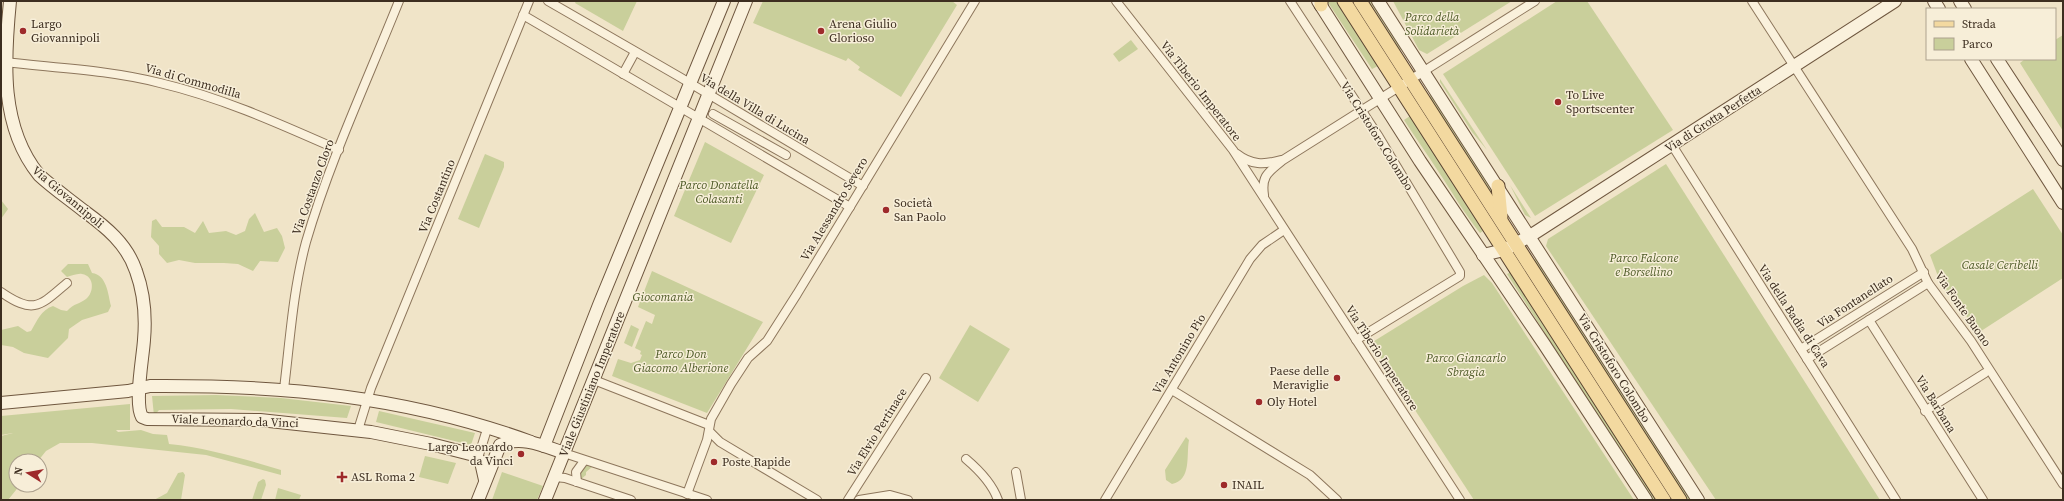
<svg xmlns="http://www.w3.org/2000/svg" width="2064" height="501" font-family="'Source Serif 4',serif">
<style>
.green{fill:#c9cf9b}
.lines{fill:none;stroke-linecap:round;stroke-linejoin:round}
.street-casing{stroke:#8d765c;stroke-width:10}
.secondary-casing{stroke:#6f573f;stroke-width:14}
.primary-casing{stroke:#5b4430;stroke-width:15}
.street{stroke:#faf1dc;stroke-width:8}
.secondary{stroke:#faf1dc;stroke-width:12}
.primary{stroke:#f3d9a0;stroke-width:13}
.poi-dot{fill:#9e2a2b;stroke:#f7eed8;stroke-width:1.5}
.labels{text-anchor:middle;stroke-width:3;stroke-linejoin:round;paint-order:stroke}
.park-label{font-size:12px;font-style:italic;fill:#4d5a26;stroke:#f7eed8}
.poi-label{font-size:12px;fill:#3d2e20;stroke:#f7eed8;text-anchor:start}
.street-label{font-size:12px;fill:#3d2e20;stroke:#f7eed8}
</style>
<rect width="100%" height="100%" fill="#f0e4c8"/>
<g class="green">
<polygon points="576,1 637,1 623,31 575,3"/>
<polygon points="763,1 952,1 957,5 901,97 860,71 858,70 860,67 848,58 846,61 753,23"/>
<polygon points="1327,1 1337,1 1378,66 1372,69"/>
<polygon points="1369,1 1373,1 1404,49 1400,50"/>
<polygon points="1393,1 1512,1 1427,54 1419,50"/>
<polygon points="1557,1 1587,1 1673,130 1535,216 1443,74"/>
<polygon points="2063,35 2063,131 2020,63 2025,59 2055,59 2055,40"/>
<polygon points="1131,40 1138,49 1119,62 1113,54"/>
<polygon points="1440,79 1487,150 1472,132 1440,82"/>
<polygon points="1433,94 1494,189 1496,200 1429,96"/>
<path d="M1410,116L1483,231L1480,233C1464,213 1452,192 1438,171C1427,154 1415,137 1404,120Z"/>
<polygon points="705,142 764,175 731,243 674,216"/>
<polygon points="485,154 504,162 504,167 479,228 458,219"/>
<polygon points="1666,164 1880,500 1716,500 1546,246 1548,239"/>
<polygon points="1510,185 1531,218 1525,215"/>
<polygon points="2033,189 2063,235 2063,278 1978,333 1963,311 1942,287 1930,255"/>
<polygon points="1,200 8,209 1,219"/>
<polygon points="255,213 264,232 277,228 282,236 285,248 278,262 260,261 253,271 238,264 224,263 195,263 179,260 167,263 159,254 159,246 151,237 152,221 156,219 162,227 184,227 195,233 203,221 209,233 226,231 236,235 245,231 249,219"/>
<polygon points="1538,257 1693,500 1688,500 1534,260"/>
<path d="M68,264H88L92,273C107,275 108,294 111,306L108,312L82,320L69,329L68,338L48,358L24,353L13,347L1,345V330L18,326L27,332L31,331C37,321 41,310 53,306L61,310L67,311C74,303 80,304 86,299C94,293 95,276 82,274C78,273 71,276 67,277L61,271Z"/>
<polygon points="652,271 763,322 707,413 612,376 618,359 631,363 640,360 642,355 640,354 641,351 635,348 646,321 652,324 655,315 638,307"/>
<polygon points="1511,272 1657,500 1652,500 1507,274"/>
<polygon points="1484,275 1492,283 1634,500 1474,500 1371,343 1463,286"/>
<polygon points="631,325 639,329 632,347 624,343"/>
<polygon points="970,325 1010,349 978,402 939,378"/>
<polygon points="216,395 281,398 351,406 347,418 231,409 159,410 154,416 152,396"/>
<path d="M130,404V430H116L118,432L141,430L153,434L167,435L169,444C208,448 244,459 281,470V475L206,455L92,443H60L46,451L38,461H16V485H20L8,500H1V436L13,433L1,435V416Z"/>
<polygon points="379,411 475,433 471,445 376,422"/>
<path d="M1186,437L1189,440C1186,455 1192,480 1172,484L1166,480L1165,470Z"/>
<polygon points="425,456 456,463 448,484 419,477"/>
<polygon points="584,465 592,467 586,472 586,475 580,480 579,473"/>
<polygon points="183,472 185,475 181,500 154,500 167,493 178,473"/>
<polygon points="502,472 543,486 537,500 492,500"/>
<polygon points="263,479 265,480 266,485 261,500 252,500 258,482"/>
<polygon points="278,488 301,495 299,500 275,500"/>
</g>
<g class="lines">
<defs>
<g id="street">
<polyline points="548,1 678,76 863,186"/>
<polyline points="1116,1 1233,150 1460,500"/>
<polyline points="1290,1 1379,137 1460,272 1460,276 1356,340"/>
<polyline points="1752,1 1912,249 1928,283 1971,341 2063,484"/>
<polyline points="523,15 850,207"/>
<path d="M4,62C56,68 109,70 160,83C223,98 280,124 339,150"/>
<polyline points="623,74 635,52"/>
<polyline points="713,114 786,155"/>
<polyline points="1672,145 1896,500"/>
<path d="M1237,154C1251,165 1264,165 1281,160"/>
<path d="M1264,195C1261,175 1269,172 1283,160L1535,1"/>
<path d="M1,292C34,315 40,306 67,283"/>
<polyline points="1869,320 1983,500"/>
<polyline points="1801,349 1924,272"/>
<polyline points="1807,359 1928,283"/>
<polyline points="594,380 709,425"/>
<path d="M284,389C290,340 293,290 306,242C330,160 367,81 399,1"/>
<polyline points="1172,390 1310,475 1337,500"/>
<polyline points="1925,411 1985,373"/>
<polyline points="358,430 371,388 529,1"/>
<polyline points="710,432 720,442 817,500"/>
<polyline points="564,453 707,500"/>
<polyline points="478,458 488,426"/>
<path d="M966,459C979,470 992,483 998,500"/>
<polyline points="1016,472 1021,500"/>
<polyline points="555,477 565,478 631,500"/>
<polyline points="577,482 576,472 584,461"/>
<polyline points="687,494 707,440 711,419 731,384 748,358 767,341 797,294 975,1"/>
<polyline points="848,500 926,378"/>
<polyline points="859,500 890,495 908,500"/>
<polyline points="1105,500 1250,259 1262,245 1284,230"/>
</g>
<g id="secondary">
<path d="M10,1C4,62 0,127 39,175C53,188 69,199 84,211C106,227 127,244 136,271C144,293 146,317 144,340C143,357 134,403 142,417L147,419L260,420L371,432L431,444L474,455L481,462L485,480"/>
<polyline points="1318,1 1420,161 1544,344 1646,500"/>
<polyline points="1378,1 1698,500"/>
<polyline points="1934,1 1939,9"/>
<polyline points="1960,1 1965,9"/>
<polyline points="1971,59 2063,203"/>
<polyline points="1997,59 2063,160"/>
<polyline points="1483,255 1504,250 1530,236 1895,1"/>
<path d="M1,403L128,391L150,386C283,385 405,396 531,442"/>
<polyline points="544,446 599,305 724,1"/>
<path d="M478,500L500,445C521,435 544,446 564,453"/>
<polyline points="545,500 746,1"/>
</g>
<g id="primary">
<polyline points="1321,1 1321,5"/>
<polyline points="1344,1 1664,500"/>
<polyline points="1360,1 1680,500"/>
<polyline points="1498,186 1501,217"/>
</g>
</defs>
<use href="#street" class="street-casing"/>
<use href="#secondary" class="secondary-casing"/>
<use href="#primary" class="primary-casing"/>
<use href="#street" class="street"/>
<use href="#secondary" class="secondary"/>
<use href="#primary" class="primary"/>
</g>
<g class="poi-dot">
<circle cx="23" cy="31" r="4"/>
<circle cx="821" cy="31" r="4"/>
<circle cx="1558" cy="102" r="4"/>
<circle cx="886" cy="210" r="4"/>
<circle cx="1337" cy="378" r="4"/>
<circle cx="1259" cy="402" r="4"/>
<circle cx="521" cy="454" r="4"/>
<circle cx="714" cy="462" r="4"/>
<path d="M340 471h4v4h4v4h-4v4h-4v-4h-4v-4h4z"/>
<circle cx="1224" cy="485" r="4"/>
</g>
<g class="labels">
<g class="park-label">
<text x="1432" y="21">Parco della<tspan x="1432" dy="14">Solidarietà</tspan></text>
<text x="719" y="189">Parco Donatella<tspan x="719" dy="14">Colasanti</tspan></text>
<text x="1644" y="262">Parco Falcone<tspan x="1644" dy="14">e Borsellino</tspan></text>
<text x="2000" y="269">Casale Ceribelli</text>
<text x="663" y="301">Giocomania</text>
<text x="681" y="358">Parco Don<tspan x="681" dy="14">Giacomo Alberione</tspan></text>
<text x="1466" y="362">Parco Giancarlo<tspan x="1466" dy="14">Sbragia</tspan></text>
</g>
<g class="poi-label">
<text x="31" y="28">Largo<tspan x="31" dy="14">Giovannipoli</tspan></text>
<text x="829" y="28">Arena Giulio<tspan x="829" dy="14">Glorioso</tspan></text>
<text x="1566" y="99">To Live<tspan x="1566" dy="14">Sportscenter</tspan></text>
<text x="894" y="207">Società<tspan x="894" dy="14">San Paolo</tspan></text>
<text x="1329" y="375" text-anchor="end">Paese delle<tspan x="1329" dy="14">Meraviglie</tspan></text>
<text x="1267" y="406">Oly Hotel</text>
<text x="513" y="451" text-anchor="end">Largo Leonardo<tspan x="513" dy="14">da Vinci</tspan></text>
<text x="722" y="466">Poste Rapide</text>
<text x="351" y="481">ASL Roma 2</text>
<text x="1232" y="489">INAIL</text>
</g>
<g class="street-label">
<text transform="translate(193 81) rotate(16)" y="4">Via di Commodilla</text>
<text transform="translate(1201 91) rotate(52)" y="4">Via Tiberio Imperatore</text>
<text transform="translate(755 109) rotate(31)" y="4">Via della Villa di Lucina</text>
<text transform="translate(1713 119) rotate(-33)" y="4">Via di Grotta Perfetta</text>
<text transform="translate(1377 136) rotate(58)" y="4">Via Cristoforo Colombo</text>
<text transform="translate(313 187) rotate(-70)" y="4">Via Costanzo Cloro</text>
<text transform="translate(437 196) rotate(-68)" y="4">Via Costantino</text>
<text transform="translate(68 197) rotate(40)" y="4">Via Giovannipoli</text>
<text transform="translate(834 209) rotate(-59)" y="4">Via Alessandro Severo</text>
<text transform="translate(1855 301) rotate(-33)" y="4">Via Fontanellato</text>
<text transform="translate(1963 309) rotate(55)" y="4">Via Fonte Buono</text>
<text transform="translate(1794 316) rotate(57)" y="4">Via della Badia di Cava</text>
<text transform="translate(1179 354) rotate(-59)" y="4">Via Antonino Pio</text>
<text transform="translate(1382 358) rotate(57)" y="4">Via Tiberio Imperatore</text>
<text transform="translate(1614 368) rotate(58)" y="4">Via Cristoforo Colombo</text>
<text transform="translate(592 384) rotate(-68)" y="4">Viale Giustiniano Imperatore</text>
<text transform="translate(1936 404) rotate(58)" y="4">Via Barbana</text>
<text transform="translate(235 421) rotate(2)" y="4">Viale Leonardo da Vinci</text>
<text transform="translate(877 432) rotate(-58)" y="4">Via Elvio Pertinace</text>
</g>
</g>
<rect width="2064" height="501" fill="none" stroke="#3d2e20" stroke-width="4"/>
<rect x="1926" y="8" width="130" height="52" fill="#f7eed8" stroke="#ada18e"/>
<rect x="1934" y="21" width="20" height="6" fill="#f3d9a0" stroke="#ada18e"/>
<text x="1962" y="28" font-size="12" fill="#3d2e20">Strada</text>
<rect x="1934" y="38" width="20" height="12" fill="#c9cf9b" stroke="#ada18e"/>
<text x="1962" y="48" font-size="12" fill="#3d2e20">Parco</text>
<g transform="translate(28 473) rotate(281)"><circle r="19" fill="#f7eed8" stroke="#ada18e"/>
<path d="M0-3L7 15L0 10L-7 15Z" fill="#9e2a2b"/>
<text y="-6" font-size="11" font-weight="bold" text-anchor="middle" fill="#3d2e20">N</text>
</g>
</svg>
